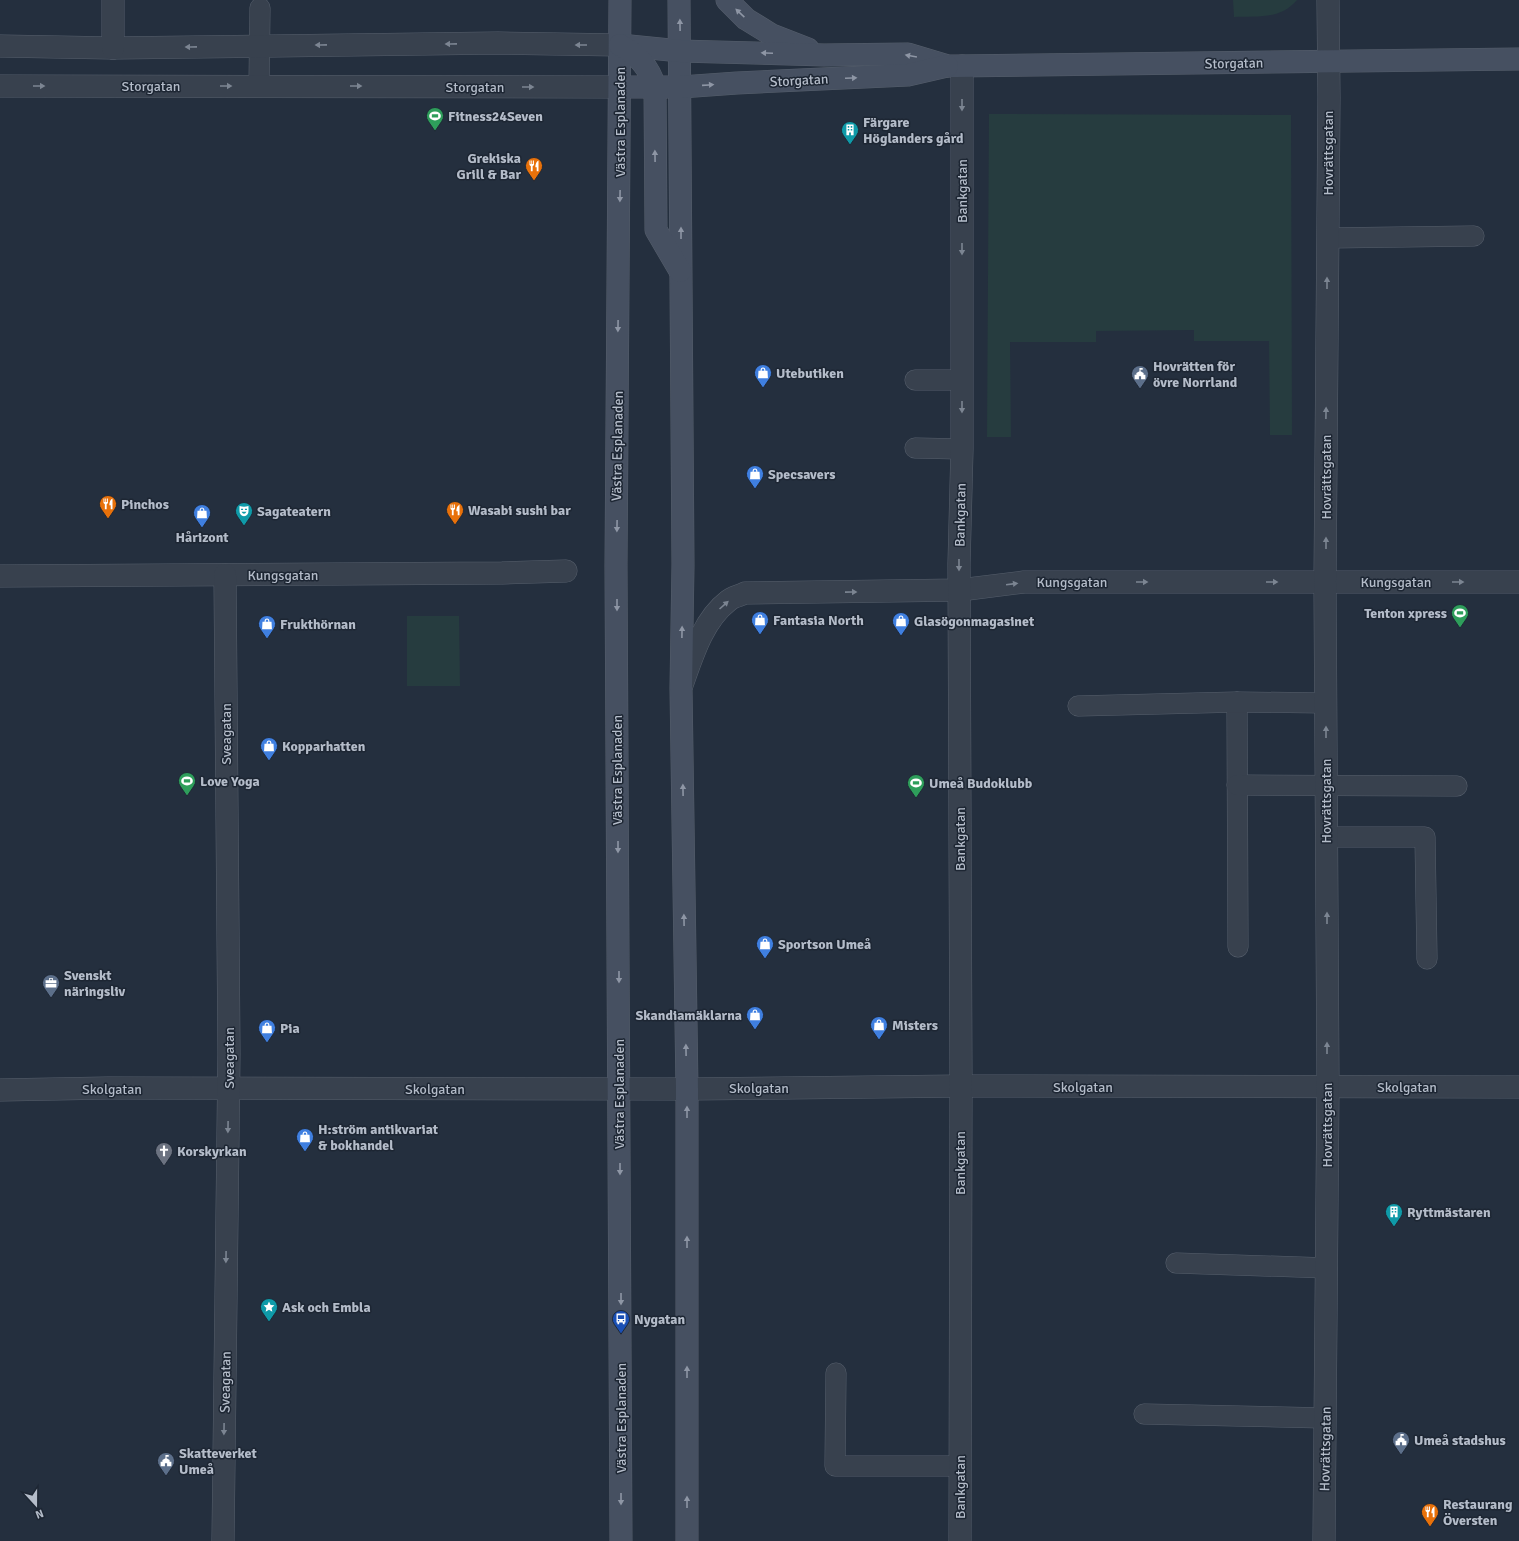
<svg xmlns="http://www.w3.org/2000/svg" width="1519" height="1541" font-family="Signika,sans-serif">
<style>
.green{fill:#263c3f}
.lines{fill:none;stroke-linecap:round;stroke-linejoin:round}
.lane-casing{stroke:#565f6c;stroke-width:21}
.street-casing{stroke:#565f6c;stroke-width:23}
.secondary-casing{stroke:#565f6c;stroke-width:23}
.lane{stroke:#38414e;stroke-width:20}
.street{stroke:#38414e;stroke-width:22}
.secondary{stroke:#465061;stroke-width:22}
.oneway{fill:#8e96a5}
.oneway2{fill:#7c8592}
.labels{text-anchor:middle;stroke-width:3;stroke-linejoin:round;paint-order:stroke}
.street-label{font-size:14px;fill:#b4bcc9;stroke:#1d2633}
.poi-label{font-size:14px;font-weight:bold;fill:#b4bcc9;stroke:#1d2633;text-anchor:start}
</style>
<rect width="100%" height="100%" fill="#242f3e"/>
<g class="green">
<path d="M1233,0H1297C1280,20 1257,16 1234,17Z"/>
<polygon points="989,114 1291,115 1292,435 1270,435 1269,341 1194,341 1194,330 1096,331 1096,342 1010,342 1011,437 987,437"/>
<polygon points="407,616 459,616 460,686 407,686"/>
</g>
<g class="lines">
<defs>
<g id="lane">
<polyline points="259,86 260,8"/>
<polyline points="1328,238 1474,236"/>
<polyline points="915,380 962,380"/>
<polyline points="915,448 962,449"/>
<polyline points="1237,702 1238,947"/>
<polyline points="1078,706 1237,702 1326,703"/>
<polyline points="1237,785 1457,786"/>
<polyline points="1327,837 1425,837 1427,959"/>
<polyline points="1176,1263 1327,1268"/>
<polyline points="836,1373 835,1466 960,1466"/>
<polyline points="1144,1414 1325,1418"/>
</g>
<g id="street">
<polyline points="0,46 113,48 498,43 620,45"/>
<polyline points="113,48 113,0"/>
<polyline points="0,86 621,87"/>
<polyline points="0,576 502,573 566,571"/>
<path d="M682,685C692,657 703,620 728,601C732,597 739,596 745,593L960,590L1024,582H1519"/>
<polyline points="0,1090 108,1088 687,1089 961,1086 1519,1087"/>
<polyline points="223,1541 229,1053 225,575"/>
<polyline points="960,1541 961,1086 959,564 962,449 962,66"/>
<polyline points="1324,1541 1328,1087 1325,582 1329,97 1328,0"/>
</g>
<g id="secondary">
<polyline points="620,0 616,566 621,1541"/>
<polyline points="679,0 683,565 681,688 687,1089 687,1541"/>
<polyline points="727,0 746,19 772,35 808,49"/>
<polyline points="620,45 680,51 824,55 908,54 948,66 955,66 1519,59"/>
<path d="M620,45C638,55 649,67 655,87L656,230L680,271"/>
<polyline points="621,87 681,87 737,83 908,75 947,66"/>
</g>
</defs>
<use href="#lane" class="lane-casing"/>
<use href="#street" class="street-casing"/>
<use href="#secondary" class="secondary-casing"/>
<use href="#lane" class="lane"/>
<use href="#street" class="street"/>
<use href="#secondary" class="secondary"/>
</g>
<defs><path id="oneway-solid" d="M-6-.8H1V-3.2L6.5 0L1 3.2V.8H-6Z"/></defs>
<g class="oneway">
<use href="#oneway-solid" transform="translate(740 13) rotate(-137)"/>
<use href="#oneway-solid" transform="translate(680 25) rotate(-91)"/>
<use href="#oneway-solid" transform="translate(767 53) rotate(-178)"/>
<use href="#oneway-solid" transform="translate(911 56) rotate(-170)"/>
<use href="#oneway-solid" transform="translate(851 78) rotate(-3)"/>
<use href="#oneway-solid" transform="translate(708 85) rotate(-4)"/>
<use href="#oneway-solid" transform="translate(655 156) rotate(-91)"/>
<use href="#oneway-solid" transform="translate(620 196) rotate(91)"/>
<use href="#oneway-solid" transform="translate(681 233) rotate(-90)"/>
<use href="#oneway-solid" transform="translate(618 326) rotate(91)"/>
<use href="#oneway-solid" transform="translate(617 526) rotate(91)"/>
<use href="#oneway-solid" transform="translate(617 605) rotate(90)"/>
<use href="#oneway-solid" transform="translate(682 632) rotate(-89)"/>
<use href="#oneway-solid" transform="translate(683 790) rotate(-91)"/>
<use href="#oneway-solid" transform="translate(618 847) rotate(90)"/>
<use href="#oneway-solid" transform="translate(684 920) rotate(-91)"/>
<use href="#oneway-solid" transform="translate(619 977) rotate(90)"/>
<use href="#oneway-solid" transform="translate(686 1050) rotate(-91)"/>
<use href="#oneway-solid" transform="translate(687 1112) rotate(-90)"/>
<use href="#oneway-solid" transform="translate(620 1169) rotate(90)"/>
<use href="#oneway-solid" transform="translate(687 1242) rotate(-90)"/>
<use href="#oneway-solid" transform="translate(621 1299) rotate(90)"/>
<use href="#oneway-solid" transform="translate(687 1372) rotate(-90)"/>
<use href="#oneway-solid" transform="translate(621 1499) rotate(90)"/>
<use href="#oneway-solid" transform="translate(687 1502) rotate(-90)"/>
</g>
<g class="oneway2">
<use href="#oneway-solid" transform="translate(451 44) rotate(179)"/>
<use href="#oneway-solid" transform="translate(321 45) rotate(179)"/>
<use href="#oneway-solid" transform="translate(581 45) rotate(-180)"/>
<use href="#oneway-solid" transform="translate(191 47) rotate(179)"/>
<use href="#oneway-solid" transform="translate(39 86)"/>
<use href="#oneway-solid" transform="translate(226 86)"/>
<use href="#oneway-solid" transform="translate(356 86)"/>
<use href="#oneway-solid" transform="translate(528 87)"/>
<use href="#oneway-solid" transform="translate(962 105) rotate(90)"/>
<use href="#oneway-solid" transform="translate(962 249) rotate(90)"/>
<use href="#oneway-solid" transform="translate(1327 283) rotate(-90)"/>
<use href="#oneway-solid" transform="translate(962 407) rotate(90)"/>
<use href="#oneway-solid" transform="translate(1326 413) rotate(-89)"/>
<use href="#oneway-solid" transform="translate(1326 543) rotate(-90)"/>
<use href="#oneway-solid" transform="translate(959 565) rotate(90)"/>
<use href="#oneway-solid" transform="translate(1142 582)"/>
<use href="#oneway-solid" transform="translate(1272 582)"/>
<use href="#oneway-solid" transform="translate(1458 582)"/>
<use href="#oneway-solid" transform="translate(1012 584) rotate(-7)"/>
<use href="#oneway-solid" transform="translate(851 592) rotate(-1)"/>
<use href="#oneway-solid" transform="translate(724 605) rotate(-42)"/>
<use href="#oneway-solid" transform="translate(1326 732) rotate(-90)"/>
<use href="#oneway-solid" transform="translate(1327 918) rotate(-90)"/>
<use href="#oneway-solid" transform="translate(1327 1048) rotate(-90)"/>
<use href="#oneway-solid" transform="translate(228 1127) rotate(91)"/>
<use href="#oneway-solid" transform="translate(226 1257) rotate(91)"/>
<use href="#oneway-solid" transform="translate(224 1429) rotate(91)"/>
</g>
<defs>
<symbol id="stadium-pin" viewBox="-11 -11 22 30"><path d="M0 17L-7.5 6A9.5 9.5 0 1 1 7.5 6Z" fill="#2e9e5b" stroke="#1d2633"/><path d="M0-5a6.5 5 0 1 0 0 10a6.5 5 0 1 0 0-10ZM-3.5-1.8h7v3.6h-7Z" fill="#fff"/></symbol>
<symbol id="building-pin" viewBox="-11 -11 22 30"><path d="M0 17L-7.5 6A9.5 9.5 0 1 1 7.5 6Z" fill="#0f9aa8" stroke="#1d2633"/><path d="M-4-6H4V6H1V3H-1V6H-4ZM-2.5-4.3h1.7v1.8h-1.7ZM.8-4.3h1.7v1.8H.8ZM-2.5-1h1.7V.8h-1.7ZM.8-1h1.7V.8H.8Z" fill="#fff"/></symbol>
<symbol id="restaurant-pin" viewBox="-11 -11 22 30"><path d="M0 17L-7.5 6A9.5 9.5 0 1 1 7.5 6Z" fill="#e8710a" stroke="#1d2633"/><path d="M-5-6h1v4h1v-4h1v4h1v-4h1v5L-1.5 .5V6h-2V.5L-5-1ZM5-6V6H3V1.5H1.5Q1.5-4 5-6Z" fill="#fff"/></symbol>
<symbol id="shop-pin" viewBox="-11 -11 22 30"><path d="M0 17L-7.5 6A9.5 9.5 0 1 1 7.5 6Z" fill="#3f7fe0" stroke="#1d2633"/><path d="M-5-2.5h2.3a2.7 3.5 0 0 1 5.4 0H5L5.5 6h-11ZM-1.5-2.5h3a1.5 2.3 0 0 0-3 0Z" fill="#fff"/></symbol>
<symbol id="civic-pin" viewBox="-11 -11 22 30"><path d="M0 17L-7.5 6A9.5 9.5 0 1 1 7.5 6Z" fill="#5c6f8a" stroke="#1d2633"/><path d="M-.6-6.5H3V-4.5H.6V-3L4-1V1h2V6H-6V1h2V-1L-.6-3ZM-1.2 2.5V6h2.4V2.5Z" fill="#fff"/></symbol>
<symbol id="theatre-pin" viewBox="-11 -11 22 30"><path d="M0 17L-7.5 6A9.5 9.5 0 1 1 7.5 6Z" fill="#0f9aa8" stroke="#1d2633"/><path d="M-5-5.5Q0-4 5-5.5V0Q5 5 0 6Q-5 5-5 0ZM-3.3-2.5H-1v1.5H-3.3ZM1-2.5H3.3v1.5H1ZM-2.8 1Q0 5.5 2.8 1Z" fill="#fff"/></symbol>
<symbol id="office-pin" viewBox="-11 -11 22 30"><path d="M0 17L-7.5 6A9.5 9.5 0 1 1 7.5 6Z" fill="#5c6f8a" stroke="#1d2633"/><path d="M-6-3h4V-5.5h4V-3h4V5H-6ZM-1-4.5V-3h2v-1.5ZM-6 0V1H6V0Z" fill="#fff"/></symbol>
<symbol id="church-pin" viewBox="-11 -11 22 30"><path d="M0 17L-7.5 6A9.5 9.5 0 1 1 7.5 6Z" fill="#6b7280" stroke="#1d2633"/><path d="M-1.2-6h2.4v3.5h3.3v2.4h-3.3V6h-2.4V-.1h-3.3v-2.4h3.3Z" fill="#fff"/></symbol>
<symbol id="sight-pin" viewBox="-11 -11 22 30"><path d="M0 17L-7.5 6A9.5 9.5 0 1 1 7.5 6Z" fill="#0f9aa8" stroke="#1d2633"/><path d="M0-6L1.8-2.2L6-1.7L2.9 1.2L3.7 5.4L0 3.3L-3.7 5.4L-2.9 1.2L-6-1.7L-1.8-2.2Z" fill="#fff"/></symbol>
<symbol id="bus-pin" viewBox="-11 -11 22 30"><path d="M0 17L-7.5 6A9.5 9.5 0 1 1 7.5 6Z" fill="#1a4fb4" stroke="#1d2633"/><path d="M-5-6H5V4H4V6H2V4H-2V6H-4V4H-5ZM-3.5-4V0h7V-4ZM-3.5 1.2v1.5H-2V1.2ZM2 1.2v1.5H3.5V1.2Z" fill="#fff"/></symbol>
</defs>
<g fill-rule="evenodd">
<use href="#stadium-pin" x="425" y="106" width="20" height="27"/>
<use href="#building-pin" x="840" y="120" width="20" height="27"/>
<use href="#restaurant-pin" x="524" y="156" width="20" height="27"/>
<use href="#shop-pin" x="753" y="363" width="20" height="27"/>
<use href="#civic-pin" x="1130" y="364" width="20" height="27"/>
<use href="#shop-pin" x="745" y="464" width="20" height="27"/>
<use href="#restaurant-pin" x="98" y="494" width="20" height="27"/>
<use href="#restaurant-pin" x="445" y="500" width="20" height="27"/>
<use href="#theatre-pin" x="234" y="501" width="20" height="27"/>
<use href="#shop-pin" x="192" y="503" width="20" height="27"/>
<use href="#stadium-pin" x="1450" y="603" width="20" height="27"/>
<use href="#shop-pin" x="750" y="610" width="20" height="27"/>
<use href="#shop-pin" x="891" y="611" width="20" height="27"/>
<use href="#shop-pin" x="257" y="614" width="20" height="27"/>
<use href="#shop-pin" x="259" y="736" width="20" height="27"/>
<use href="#stadium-pin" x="177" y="771" width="20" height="27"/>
<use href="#stadium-pin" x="906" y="773" width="20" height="27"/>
<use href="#shop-pin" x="755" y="934" width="20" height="27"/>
<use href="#office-pin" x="41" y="973" width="20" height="27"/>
<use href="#shop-pin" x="745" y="1005" width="20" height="27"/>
<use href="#shop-pin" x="869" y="1015" width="20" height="27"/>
<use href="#shop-pin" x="257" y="1018" width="20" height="27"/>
<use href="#shop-pin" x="295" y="1127" width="20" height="27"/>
<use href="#church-pin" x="154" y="1141" width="20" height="27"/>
<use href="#building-pin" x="1384" y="1202" width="20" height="27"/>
<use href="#sight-pin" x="259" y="1297" width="20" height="27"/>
<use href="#bus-pin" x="611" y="1309" width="20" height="27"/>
<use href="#civic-pin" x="1391" y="1430" width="20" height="27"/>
<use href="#civic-pin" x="156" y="1451" width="20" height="27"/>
<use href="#restaurant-pin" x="1420" y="1502" width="20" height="27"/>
</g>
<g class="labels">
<g class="street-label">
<text transform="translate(1234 63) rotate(-1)" y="5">Storgatan</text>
<text transform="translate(799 80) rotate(-3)" y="5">Storgatan</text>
<text x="151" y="91">Storgatan</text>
<text x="475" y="92">Storgatan</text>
<text transform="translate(620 122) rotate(-90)" y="5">Västra Esplanaden</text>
<text transform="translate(1328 153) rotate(-90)" y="5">Hovrättsgatan</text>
<text transform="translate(962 191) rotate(-90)" y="5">Bankgatan</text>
<text transform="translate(617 446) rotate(-89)" y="5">Västra Esplanaden</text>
<text transform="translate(1326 477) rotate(-90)" y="5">Hovrättsgatan</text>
<text transform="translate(960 515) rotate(-89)" y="5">Bankgatan</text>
<text x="283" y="580">Kungsgatan</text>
<text x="1072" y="587">Kungsgatan</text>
<text x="1396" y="587">Kungsgatan</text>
<text transform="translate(226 734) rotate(-90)" y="5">Sveagatan</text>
<text transform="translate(617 770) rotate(-90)" y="5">Västra Esplanaden</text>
<text transform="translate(1326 801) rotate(-90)" y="5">Hovrättsgatan</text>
<text transform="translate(960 839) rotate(-90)" y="5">Bankgatan</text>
<text transform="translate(229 1058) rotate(-90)" y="5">Sveagatan</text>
<text x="1083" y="1092">Skolgatan</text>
<text x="1407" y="1092">Skolgatan</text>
<text x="759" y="1093">Skolgatan</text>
<text x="112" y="1094">Skolgatan</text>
<text x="435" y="1094">Skolgatan</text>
<text transform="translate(619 1094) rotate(-90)" y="5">Västra Esplanaden</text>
<text transform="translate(1327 1125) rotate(-90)" y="5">Hovrättsgatan</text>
<text transform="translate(960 1163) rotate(-90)" y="5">Bankgatan</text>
<text transform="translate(225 1382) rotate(-89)" y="5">Sveagatan</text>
<text transform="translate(621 1418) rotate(-90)" y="5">Västra Esplanaden</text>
<text transform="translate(1325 1449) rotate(-89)" y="5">Hovrättsgatan</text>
<text transform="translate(960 1487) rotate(-90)" y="5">Bankgatan</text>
</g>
<g class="poi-label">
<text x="448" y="121">Fitness24Seven</text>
<text x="863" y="127">Färgare<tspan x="863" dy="16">Höglanders gård</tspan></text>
<text x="521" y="163" text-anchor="end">Grekiska<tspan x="521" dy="16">Grill &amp; Bar</tspan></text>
<text x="1153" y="371">Hovrätten för<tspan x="1153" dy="16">övre Norrland</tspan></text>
<text x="776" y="378">Utebutiken</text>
<text x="768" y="479">Specsavers</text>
<text x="121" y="509">Pinchos</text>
<text x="468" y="515">Wasabi sushi bar</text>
<text x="257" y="516">Sagateatern</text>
<text x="202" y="542" text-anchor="middle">Hårizont</text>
<text x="1447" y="618" text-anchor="end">Tenton xpress</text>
<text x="773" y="625">Fantasia North</text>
<text x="914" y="626">Glasögonmagasinet</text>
<text x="280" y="629">Frukthörnan</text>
<text x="282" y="751">Kopparhatten</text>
<text x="200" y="786">Love Yoga</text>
<text x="929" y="788">Umeå Budoklubb</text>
<text x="778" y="949">Sportson Umeå</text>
<text x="64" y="980">Svenskt<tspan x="64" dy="16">näringsliv</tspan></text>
<text x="742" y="1020" text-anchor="end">Skandiamäklarna</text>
<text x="892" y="1030">Misters</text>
<text x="280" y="1033">Pia</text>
<text x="318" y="1134">H:ström antikvariat<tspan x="318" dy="16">&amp; bokhandel</tspan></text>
<text x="177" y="1156">Korskyrkan</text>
<text x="1407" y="1217">Ryttmästaren</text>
<text x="282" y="1312">Ask och Embla</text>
<text x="634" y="1324">Nygatan</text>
<text x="1414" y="1445">Umeå stadshus</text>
<text x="179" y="1458">Skatteverket<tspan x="179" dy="16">Umeå</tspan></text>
<text x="1443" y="1509">Restaurang<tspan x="1443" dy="16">Översten</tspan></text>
</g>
</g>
<g transform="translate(36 1505) rotate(159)" stroke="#1d2633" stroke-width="3" paint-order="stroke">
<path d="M0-3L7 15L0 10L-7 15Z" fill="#b4bcc9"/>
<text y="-6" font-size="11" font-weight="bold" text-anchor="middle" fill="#b4bcc9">N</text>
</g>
</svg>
